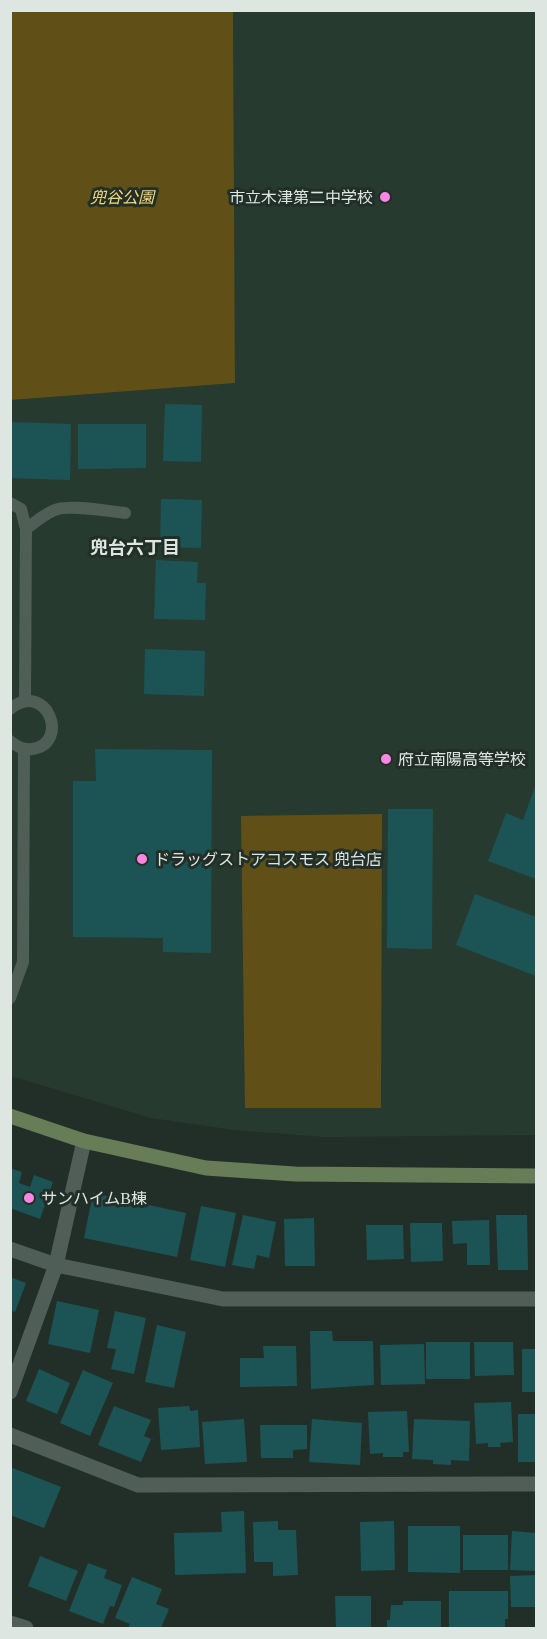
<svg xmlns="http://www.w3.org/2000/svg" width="547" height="1639" font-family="'Times New Roman','Noto Sans JP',serif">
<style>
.built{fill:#263a30}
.green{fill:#605017}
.building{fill:#1c5455}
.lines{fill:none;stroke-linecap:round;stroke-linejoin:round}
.lane{stroke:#4f5e56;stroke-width:12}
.street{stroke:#4f5e56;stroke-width:15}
.secondary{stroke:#667d58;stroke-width:15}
.poi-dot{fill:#fd86e3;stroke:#222f28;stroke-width:2}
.labels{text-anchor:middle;stroke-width:6;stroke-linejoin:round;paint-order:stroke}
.park-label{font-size:16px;font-style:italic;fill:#f6d874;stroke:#222f28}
.poi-label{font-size:16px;fill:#dde6e1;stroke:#222f28;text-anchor:start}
.neighbourhood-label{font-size:18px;font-weight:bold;fill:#dde6e1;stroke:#222f28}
</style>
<rect width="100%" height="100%" fill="#222f28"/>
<polygon class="built" points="233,11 536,11 536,1135 325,1137 234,1130 151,1118 11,1076 10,400 235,383"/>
<g class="green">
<polygon points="10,11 233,11 235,383 11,400"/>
<polygon points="382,814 381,1108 245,1108 241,816"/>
</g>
<g class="building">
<polygon points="165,404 202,405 201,462 163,461"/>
<polygon points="10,422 71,424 70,480 10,478"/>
<polygon points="78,424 146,424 146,468 78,469"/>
<polygon points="161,499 202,500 201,548 160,547"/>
<polygon points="156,560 198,562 197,583 206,583 205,620 154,619"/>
<polygon points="145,649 205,651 204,696 144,694"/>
<polygon points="95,749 212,750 211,953 163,952 163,938 73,937 73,781 96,781"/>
<polygon points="536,784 536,879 488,861 506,813 523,820"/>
<polygon points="388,809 433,809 432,949 387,948"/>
<polygon points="475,894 536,917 536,976 456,945"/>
<polygon points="10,1168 22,1172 19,1183 30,1187 34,1175 53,1182 40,1219 10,1208"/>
<polygon points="93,1193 186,1213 177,1257 84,1238"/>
<polygon points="201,1206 236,1213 225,1267 190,1260"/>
<polygon points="243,1215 276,1222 269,1258 257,1255 254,1269 232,1265"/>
<polygon points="496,1215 527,1215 528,1270 498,1270"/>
<polygon points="314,1218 315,1266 285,1266 284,1219"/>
<polygon points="489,1220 490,1265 467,1265 467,1243 453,1244 452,1221"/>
<polygon points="410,1223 442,1223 443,1261 411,1262"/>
<polygon points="366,1225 403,1225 404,1259 367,1260"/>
<polygon points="10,1277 26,1283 15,1312 10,1310"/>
<polygon points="57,1301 99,1310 90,1353 48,1344"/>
<polygon points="115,1311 146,1318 134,1374 111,1369 116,1349 107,1348"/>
<polygon points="157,1325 186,1332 174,1388 145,1382"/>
<polygon points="310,1331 332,1331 333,1341 373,1341 374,1385 311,1389"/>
<rect x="426" y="1342" width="44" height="37"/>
<polygon points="474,1342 513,1342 514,1375 475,1376"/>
<polygon points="424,1344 425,1384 381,1385 380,1345"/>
<polygon points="263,1346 296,1346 297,1386 240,1387 240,1358 264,1358"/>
<rect x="522" y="1349" width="14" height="43"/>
<polygon points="39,1369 70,1383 57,1414 26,1401"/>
<polygon points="83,1370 113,1383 90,1436 60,1423"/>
<polygon points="511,1402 513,1442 500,1443 501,1447 488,1447 488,1443 476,1444 474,1403"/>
<polygon points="114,1406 151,1420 144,1436 151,1439 141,1462 98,1445"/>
<polygon points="189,1406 190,1411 198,1410 200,1447 161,1450 158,1408"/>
<polygon points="407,1411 409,1452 403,1452 403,1457 383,1457 383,1453 370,1454 368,1412"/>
<rect x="518" y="1414" width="18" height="48"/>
<polygon points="244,1419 247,1462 205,1464 202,1422"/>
<polygon points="312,1419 362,1423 360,1465 309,1462"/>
<polygon points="414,1419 470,1421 469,1461 451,1460 451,1465 433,1464 433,1460 412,1459"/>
<polygon points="260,1425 307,1425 307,1449 293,1450 293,1458 261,1458"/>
<polygon points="10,1467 61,1487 44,1528 10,1515"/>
<polygon points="244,1511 246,1573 175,1575 174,1533 222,1532 221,1512"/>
<polygon points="278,1521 278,1530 296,1530 298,1575 273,1576 273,1562 254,1562 253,1522"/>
<polygon points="394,1521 395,1570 361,1571 360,1522"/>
<polygon points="408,1526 460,1526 460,1573 408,1572"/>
<polygon points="512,1531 536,1533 536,1571 510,1570"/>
<rect x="463" y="1535" width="45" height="35"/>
<polygon points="40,1556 78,1571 66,1601 28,1586"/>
<polygon points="88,1563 107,1570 104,1578 122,1585 114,1607 110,1606 103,1624 69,1611"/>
<polygon points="536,1575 536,1607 511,1607 510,1576"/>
<polygon points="132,1577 162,1589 156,1604 169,1609 161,1628 128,1628 130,1624 115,1618"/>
<polygon points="449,1591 508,1591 508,1619 505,1619 505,1628 449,1628"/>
<polygon points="335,1596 371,1596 371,1628 336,1628"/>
<polygon points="403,1601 441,1601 441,1628 387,1628 387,1620 390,1620 391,1605 403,1605"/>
</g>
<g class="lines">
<g class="lane">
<polyline points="10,503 21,509 26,529"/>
<path d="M25,701L26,529C36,522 46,512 58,509C74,505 107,511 125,513"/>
<path d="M10,709C47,679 71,744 32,749C23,750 17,747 10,741"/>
<polyline points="10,998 23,962 24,749"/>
</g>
<g class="street">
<polyline points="10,1249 56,1265 223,1299 536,1299"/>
<polyline points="10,1392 56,1265 84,1141"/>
<polyline points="10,1435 138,1485 536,1484"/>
<polyline points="10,1623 26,1628"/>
</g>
<polyline class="secondary" points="10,1116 84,1141 206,1168 295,1174 536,1176"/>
</g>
<g class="poi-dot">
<circle cx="385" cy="197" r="6"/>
<circle cx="386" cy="759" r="6"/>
<circle cx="142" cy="859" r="6"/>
<circle cx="29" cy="1198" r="6"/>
</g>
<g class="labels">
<g class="park-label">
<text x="122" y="203">兜谷公園</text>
</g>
<g class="poi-label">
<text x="373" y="203" text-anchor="end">市立木津第二中学校</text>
<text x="398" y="765">府立南陽高等学校</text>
<text x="154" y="865">ドラッグストアコスモス 兜台店</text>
<text x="41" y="1204">サンハイムB棟</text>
</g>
<g class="neighbourhood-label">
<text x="135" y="554">兜台六丁目</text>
</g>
</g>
<rect width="547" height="1639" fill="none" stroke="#dde6e1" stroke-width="24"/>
</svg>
